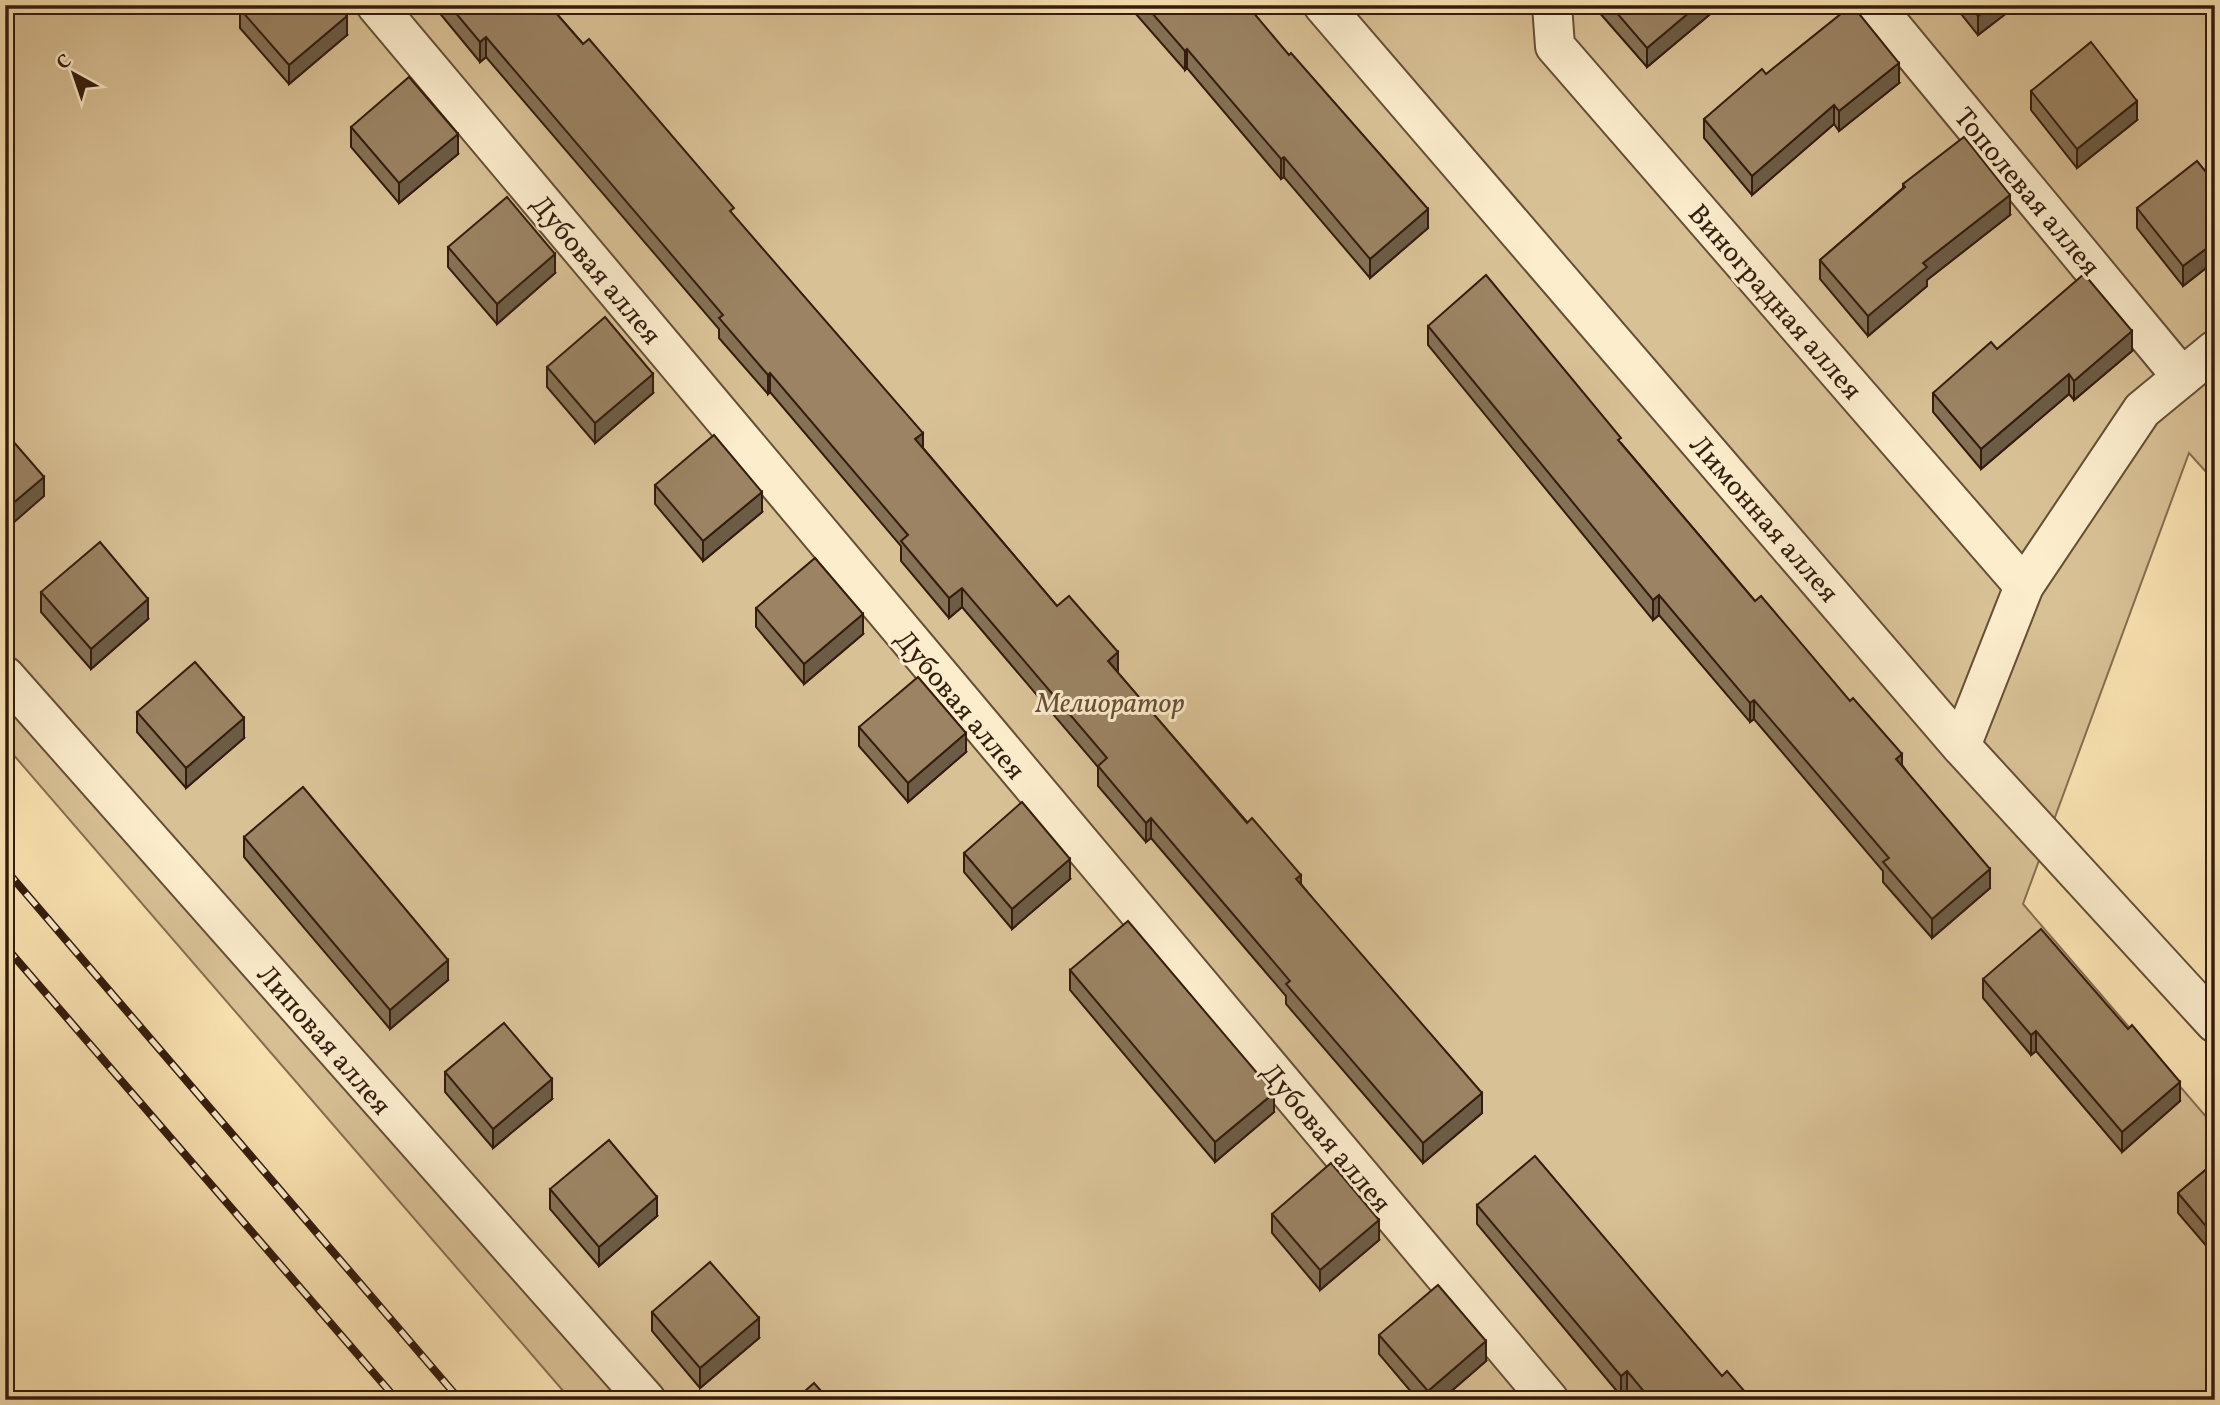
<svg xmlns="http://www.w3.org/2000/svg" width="2220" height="1405" font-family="Vollkorn,serif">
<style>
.green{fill:#d9c196;stroke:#866e52;stroke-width:2}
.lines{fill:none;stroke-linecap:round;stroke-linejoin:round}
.street-casing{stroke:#664e37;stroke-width:42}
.street{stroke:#fcedcd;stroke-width:38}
.rail-casing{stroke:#341c0e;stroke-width:8}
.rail{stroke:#fcedcd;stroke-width:5;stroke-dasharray:16;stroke-linecap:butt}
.wall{fill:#857155;stroke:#341c0e;stroke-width:2}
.shaded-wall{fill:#6c5c45;stroke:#341c0e;stroke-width:2}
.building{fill:#9b8363;stroke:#341c0e;stroke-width:2}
.labels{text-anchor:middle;stroke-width:6;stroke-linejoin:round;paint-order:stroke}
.street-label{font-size:28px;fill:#341c0e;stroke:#fcedcd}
.park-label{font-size:28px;font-style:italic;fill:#664e37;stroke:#fcedcd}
</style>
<rect width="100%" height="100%" fill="#fbe3b2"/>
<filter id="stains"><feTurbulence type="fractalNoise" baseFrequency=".00286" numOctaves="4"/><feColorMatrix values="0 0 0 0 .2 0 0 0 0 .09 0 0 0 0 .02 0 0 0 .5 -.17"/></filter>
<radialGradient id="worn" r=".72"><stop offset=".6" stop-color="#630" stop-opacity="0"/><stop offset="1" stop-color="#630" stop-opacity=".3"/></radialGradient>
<polygon class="green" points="5,5 2215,5 2215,482 2189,453 2023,904 2215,1127 2215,1400 571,1400 5,745"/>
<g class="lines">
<defs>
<g id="street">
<polyline points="376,5 1549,1400"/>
<polyline points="1323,5 1961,746 2215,1023"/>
<polyline points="1552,5 1555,46 2024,586"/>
<polyline points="1874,5 2182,377"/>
<polyline points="5,676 646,1400"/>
<polyline points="1961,746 2024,586 2142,410 2215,350"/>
</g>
</defs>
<use href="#street" class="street-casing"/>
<use href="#street" class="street"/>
<defs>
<g id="rail">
<polyline points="5,869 460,1400"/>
<polyline points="5,946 397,1400"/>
</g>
</defs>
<use href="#rail" class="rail-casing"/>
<use href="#rail" class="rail"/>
</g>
<g class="wall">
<polygon points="433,5 549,5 734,216 923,448 1057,606 1117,672 1301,884 1482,1113 1423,1163 1286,1004 1286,996 1151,838 1146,842 1098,786 1098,767 962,607 949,618 901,561 901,546 770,392 768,394 719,338 719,329 486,57 480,62"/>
<polygon points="1128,5 1247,5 1428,228 1370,278 1284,177 1281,179 1187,68 1185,70"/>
<polygon points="1598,5 1721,5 1647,67 1598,11"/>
<polygon points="1954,5 2017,5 1978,35"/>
<polygon points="240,9 347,35 289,84 240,28"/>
<polygon points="1766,74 1899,83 1839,131 1834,124 1752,195 1704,138 1704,119"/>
<polygon points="2031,91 2137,120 2077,168 2031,110"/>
<polygon points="351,127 458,154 399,203 351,147"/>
<polygon points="2215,183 2215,261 2183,286 2137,228 2137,208"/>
<polygon points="1903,184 2010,215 1927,280 1927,286 1868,336 1820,279 1820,260 1903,188"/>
<polygon points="448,247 555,273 497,324 448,267"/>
<polygon points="1428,326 1621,443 1755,601 1902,765 1990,888 1932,938 1883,882 1883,871 1754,719 1750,722 1659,615 1653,620 1428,345"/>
<polygon points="1997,349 2132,351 2074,400 2069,394 1981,469 1933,412 1933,393"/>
<polygon points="547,367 653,393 595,443 547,387"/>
<polygon points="655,485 762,512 703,561 655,504"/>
<polygon points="41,592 148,619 91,669 41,612"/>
<polygon points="756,608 863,634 804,684 756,627"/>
<polygon points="137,712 244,738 186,788 137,732"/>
<polygon points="859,727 966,752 908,802 859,746"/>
<polygon points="244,837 448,980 390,1029 244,857"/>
<polygon points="964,853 1070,879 1012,929 964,872"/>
<polygon points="1070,970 1274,1112 1215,1162 1070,990"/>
<polygon points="1983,979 2180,1101 2122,1152 2036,1051 2031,1055 1983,998"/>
<polygon points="445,1072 552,1099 493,1148 445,1092"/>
<polygon points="2215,1162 2215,1256 2178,1213 2178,1193"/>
<polygon points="550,1189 657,1216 599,1266 550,1209"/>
<polygon points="1477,1205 1722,1376 1752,1400 1634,1400 1627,1391 1621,1396 1477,1224"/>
<polygon points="1272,1214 1379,1240 1320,1290 1272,1233"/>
<polygon points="652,1312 759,1338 700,1388 652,1331"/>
<polygon points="1379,1335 1486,1361 1441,1400 1418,1400 1379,1354"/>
</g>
<g class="shaded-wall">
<polygon points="1698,5 1721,5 1647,67 1647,48"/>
<polygon points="1992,5 2017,5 1978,35 1978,16"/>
<polygon points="347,16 347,35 289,84 289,65"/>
<polygon points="486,37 486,57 480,62 480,42"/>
<polygon points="1187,49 1187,68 1185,70 1185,51"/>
<polygon points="1899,63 1899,83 1839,131 1839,111"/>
<polygon points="2137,101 2137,120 2077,168 2077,149"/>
<polygon points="1834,105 1834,124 1752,195 1752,176"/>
<polygon points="458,134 458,154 399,203 399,183"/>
<polygon points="1284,157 1284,177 1281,179 1281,159"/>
<polygon points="2010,195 2010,215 1927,280 1927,286 1868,336 1868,316 1923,263"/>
<polygon points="1428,209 1428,228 1370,278 1370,259"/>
<polygon points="2215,242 2215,261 2183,286 2183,266"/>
<polygon points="555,254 555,273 497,324 497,304"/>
<polygon points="2132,331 2132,351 2074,400 2074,381"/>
<polygon points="770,373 770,392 768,394 768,375"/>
<polygon points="653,374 653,393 595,443 595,423"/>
<polygon points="2069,374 2069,394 1981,469 1981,449"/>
<polygon points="923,433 923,453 915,439"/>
<polygon points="44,477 44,496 5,530 5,510"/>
<polygon points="762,492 762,512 703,561 703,541"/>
<polygon points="962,588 962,607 949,618 949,598"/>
<polygon points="1659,595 1659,615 1653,620 1653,600"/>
<polygon points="148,599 148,619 91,669 91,649"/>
<polygon points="863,614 863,634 804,684 804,664"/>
<polygon points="1118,652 1118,672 1108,661"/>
<polygon points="1754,700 1754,719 1750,722 1750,703"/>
<polygon points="244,718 244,738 186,788 186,768"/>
<polygon points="966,733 966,752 908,802 908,783"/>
<polygon points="1902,754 1902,774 1896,759"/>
<polygon points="1151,818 1151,838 1146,842 1146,823"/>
<polygon points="1070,859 1070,879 1012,929 1012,909"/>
<polygon points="1990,869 1990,888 1932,938 1932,919"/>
<polygon points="1301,875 1301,894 1296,879"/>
<polygon points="448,960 448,980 390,1029 390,1010"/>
<polygon points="2036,1031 2036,1051 2031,1055 2031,1035"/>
<polygon points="552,1079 552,1099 493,1148 493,1129"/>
<polygon points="2180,1082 2180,1101 2122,1152 2122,1132"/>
<polygon points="1274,1093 1274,1112 1215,1162 1215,1142"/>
<polygon points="1482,1093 1482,1113 1423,1163 1423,1143"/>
<polygon points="657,1197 657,1216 599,1266 599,1247"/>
<polygon points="1379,1220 1379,1240 1320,1290 1320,1270"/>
<polygon points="759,1318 759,1338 700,1388 700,1368"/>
<polygon points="1486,1341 1486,1361 1441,1400 1428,1400 1428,1391"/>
<polygon points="1627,1371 1627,1391 1621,1396 1621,1376"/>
</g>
<g class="building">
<polygon points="244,5 338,5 347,16 289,65 240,9"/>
<polygon points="449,5 549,5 583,44 589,39 734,208 730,211 923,433 915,439 1057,606 1069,596 1118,652 1108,661 1247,823 1252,818 1301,875 1296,879 1482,1093 1423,1143 1286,984 1290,981 1151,818 1146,823 1098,766 1107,758 962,588 949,598 901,541 908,535 770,373 768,375 719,318 723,315 486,37 480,42"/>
<polygon points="1145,5 1247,5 1289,55 1291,53 1428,209 1370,259 1284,157 1281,159 1187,49 1185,51"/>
<polygon points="1610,5 1698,5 1647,48"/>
<polygon points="1852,5 1899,63 1839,111 1834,105 1752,176 1704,119 1762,69 1766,74"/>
<polygon points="1970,5 1992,5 1978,16"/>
<polygon points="2091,42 2137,101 2077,149 2031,91"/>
<polygon points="409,77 458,134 399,183 351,127"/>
<polygon points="1964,137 2010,195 1923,263 1927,267 1868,316 1820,260 1905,187 1903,184"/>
<polygon points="2197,161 2215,183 2215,242 2183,266 2137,208"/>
<polygon points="507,197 555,254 497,304 448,247"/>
<polygon points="2084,274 2132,331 2074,381 2069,374 1981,449 1933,393 1991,342 1997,349"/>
<polygon points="1486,275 1621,438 1618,440 1755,601 1761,596 1850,701 1853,698 1902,754 1896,759 1990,869 1932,919 1883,862 1889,858 1754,700 1750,703 1659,595 1653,600 1428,326"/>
<polygon points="605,317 653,374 595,423 547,367"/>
<polygon points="5,432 44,477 5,510"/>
<polygon points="714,435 762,492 703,541 655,485"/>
<polygon points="100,542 148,599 91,649 41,592"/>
<polygon points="815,558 863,614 804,664 756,608"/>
<polygon points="195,662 244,718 186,768 137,712"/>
<polygon points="918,677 966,733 908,783 859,727"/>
<polygon points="303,787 448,960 390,1010 244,837"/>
<polygon points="1022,802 1070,859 1012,909 964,853"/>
<polygon points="1128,921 1274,1093 1215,1142 1070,970"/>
<polygon points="2041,929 2128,1029 2132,1025 2180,1082 2122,1132 2036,1031 2031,1035 1983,979"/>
<polygon points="504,1023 552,1079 493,1129 445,1072"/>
<polygon points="609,1140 657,1197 599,1247 550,1189"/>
<polygon points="1535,1156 1722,1376 1727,1371 1752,1400 1651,1400 1627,1371 1621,1376 1477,1205"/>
<polygon points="2215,1162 2215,1237 2178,1193"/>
<polygon points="1331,1163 1379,1220 1320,1270 1272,1214"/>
<polygon points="710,1262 759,1318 700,1368 652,1312"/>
<polygon points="1438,1285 1486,1341 1428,1391 1379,1335"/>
<polygon points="814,1383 829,1400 795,1400"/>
</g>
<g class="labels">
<g class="street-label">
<text transform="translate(2028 191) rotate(50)" y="10">Тополевая аллея</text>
<text transform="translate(597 269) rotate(50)" y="10">Дубовая аллея</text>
<text transform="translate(1776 301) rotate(49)" y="10">Виноградная аллея</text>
<text transform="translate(1765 518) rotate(49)" y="10">Лимонная аллея</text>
<text transform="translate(961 704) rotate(50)" y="10">Дубовая аллея</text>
<text transform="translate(325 1039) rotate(49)" y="10">Липовая аллея</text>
<text transform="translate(1327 1137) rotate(50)" y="10">Дубовая аллея</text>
</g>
<g class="park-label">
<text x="1110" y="712">Мелиоратор</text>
</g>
</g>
<rect width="2220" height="1405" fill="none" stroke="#fbe3b2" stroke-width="28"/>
<rect x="7" y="7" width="2206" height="1391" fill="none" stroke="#341c0e" stroke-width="3.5"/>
<rect x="14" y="14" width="2192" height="1377" fill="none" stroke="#341c0e" stroke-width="2"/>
<g transform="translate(74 74) rotate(320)" stroke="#fcedcd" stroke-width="5" paint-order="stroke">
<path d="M0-5L12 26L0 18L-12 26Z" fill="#341c0e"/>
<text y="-10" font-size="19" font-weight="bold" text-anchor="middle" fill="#341c0e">С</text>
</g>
<rect width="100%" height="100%" filter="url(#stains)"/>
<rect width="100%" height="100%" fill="url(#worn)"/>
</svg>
